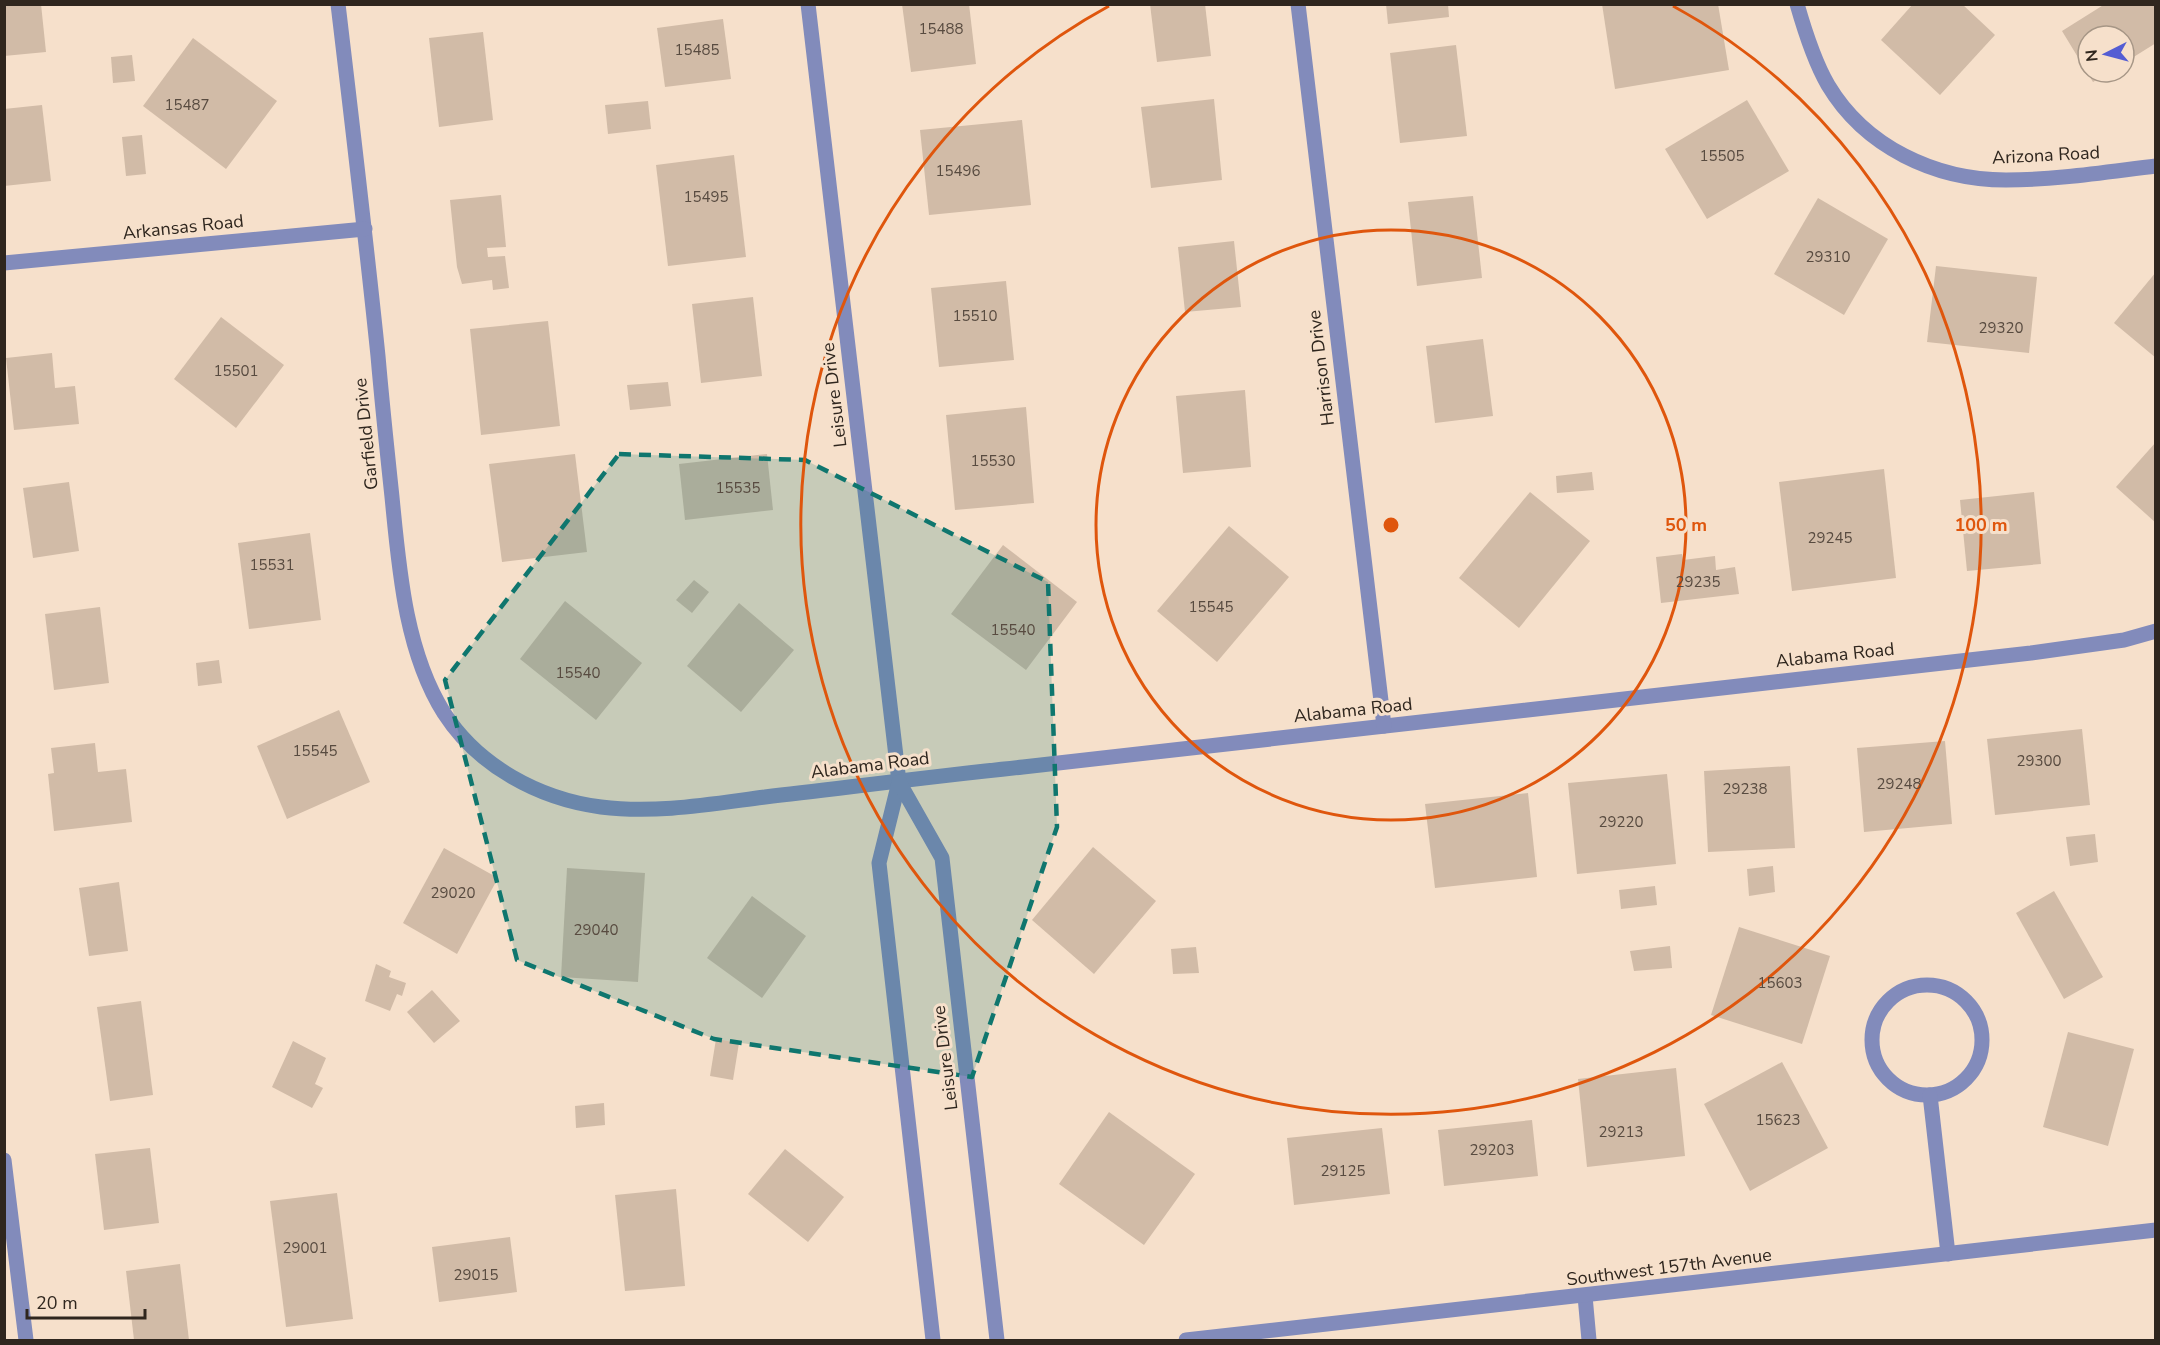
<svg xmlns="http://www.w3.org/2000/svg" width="2160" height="1345" font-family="'Nunito Sans',sans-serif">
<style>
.building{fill:#d1bba7}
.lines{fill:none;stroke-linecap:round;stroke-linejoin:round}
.minor{stroke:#828bbb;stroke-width:15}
.marked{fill:#0f766e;fill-opacity:0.2;stroke:#0f766e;stroke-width:4.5;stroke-dasharray:12 8;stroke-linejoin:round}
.ring{fill:none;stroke:#df560d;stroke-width:3}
.labels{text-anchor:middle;stroke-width:6;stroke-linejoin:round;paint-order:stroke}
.number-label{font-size:15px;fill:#584b40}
.street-label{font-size:18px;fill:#2f261e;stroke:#f6e0cb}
.centre{fill:#df560d;stroke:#f6e0cb;stroke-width:3}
.ring-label{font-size:18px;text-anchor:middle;font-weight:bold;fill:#df560d;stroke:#f6e0cb;stroke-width:6;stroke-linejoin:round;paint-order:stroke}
</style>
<rect width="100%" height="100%" fill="#f6e0cb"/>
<g class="building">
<polygon points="4,4 41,4 46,52 4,56"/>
<polygon points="902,4 969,4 976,64 911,72"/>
<polygon points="1150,4 1205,4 1211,56 1157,62"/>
<polygon points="1386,4 1448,4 1449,17 1388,24"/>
<polygon points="1602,4 1718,4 1729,70 1615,89"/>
<polygon points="1913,4 1962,4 1995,35 1940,95 1881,40"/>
<polygon points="2105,4 2156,4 2156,43 2124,63 2124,36 2088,36 2088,72 2110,72 2093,82 2062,31"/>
<polygon points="723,19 731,79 665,87 657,28"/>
<polygon points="483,32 493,120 439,127 429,38"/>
<polygon points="193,38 277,101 226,169 143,106"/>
<polygon points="1456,45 1467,136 1400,143 1390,53"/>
<polygon points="132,55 135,81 113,83 111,57"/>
<polygon points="1214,99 1222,180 1151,188 1141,107"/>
<polygon points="1747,100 1789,171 1707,219 1665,149"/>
<polygon points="648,101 651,129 608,134 605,105"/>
<polygon points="42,105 51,181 4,186 4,109"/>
<polygon points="1022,120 1031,205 929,215 920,130"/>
<polygon points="142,135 146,174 126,176 122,137"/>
<polygon points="734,155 746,257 668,266 656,165"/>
<polygon points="501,195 506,247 487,248 488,257 505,256 509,288 493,290 492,280 462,284 457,267 450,200"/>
<polygon points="1473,196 1482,278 1417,286 1408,202"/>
<polygon points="1818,198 1888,239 1844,315 1774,274"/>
<polygon points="1234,241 1241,307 1185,312 1178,247"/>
<polygon points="1936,266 2037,277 2029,353 1927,342"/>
<polygon points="2156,272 2156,358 2114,323"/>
<polygon points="1006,281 1014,360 939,367 931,288"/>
<polygon points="753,297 762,376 701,383 692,304"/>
<polygon points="221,317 284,365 236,428 174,379"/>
<polygon points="548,321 560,426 481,435 470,329"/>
<polygon points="1483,339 1493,416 1435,423 1426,346"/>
<polygon points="52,353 55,388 75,386 79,424 14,430 6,358"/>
<polygon points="668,382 671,406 630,410 627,385"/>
<polygon points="1245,390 1251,467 1183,473 1176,396"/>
<polygon points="1026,407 1034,503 955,510 946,415"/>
<polygon points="2156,442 2156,523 2116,487"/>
<polygon points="575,454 587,552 502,562 489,464"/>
<polygon points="767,454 773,510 685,520 679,464"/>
<polygon points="1884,469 1896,578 1792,591 1779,482"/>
<polygon points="1592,472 1594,490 1557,493 1556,476"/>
<polygon points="69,482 79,551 33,558 23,488"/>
<polygon points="1530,492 1590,541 1519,628 1459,578"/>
<polygon points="2034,492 2041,564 1967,571 1960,500"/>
<polygon points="1229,526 1289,577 1217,662 1157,611"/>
<polygon points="310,533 321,620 249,629 238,543"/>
<polygon points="1003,545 1077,602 1026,670 951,614"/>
<polygon points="1682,554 1683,560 1715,556 1716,570 1735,567 1739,594 1661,603 1656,557"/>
<polygon points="694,580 709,592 692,613 676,600"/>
<polygon points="565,601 642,663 596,720 520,659"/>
<polygon points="739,603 794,650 741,712 687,666"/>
<polygon points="100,607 109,683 54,690 45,614"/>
<polygon points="219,660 222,683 198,686 196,663"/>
<polygon points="339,710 370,782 287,819 257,746"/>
<polygon points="2082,729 2090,805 1995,815 1987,739"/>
<polygon points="1945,741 1952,824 1864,832 1857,748"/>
<polygon points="95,743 98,772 126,769 132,822 54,831 48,774 54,773 51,748"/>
<polygon points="1790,766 1795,848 1708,852 1704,771"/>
<polygon points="1667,774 1676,864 1577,874 1568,783"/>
<polygon points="1528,793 1537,877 1435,888 1425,804"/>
<polygon points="2095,834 2098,862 2070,866 2066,837"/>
<polygon points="1093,847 1156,901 1094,974 1032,920"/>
<polygon points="444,848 498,878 457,954 403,923"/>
<polygon points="1773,866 1775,892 1749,896 1747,869"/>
<polygon points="567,868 645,873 638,982 561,977"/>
<polygon points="119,882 128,951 89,956 79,888"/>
<polygon points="1655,886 1657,905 1621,909 1619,890"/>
<polygon points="2054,891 2103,977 2064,999 2016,913"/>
<polygon points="752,896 806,936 762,998 707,958"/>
<polygon points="1739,927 1830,956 1802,1044 1711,1015"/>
<polygon points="1670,946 1672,968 1634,971 1630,951"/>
<polygon points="1196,947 1199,973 1173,974 1171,949"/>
<polygon points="376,964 391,971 389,977 406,983 402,996 397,994 390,1011 365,1001"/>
<polygon points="432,990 460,1021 434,1043 407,1012"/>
<polygon points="141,1001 153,1095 110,1101 97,1007"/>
<polygon points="2068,1032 2134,1049 2108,1146 2043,1127"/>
<polygon points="716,1039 739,1043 733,1080 710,1076"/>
<polygon points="293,1041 326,1058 315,1084 323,1088 312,1108 272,1087"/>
<polygon points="1782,1062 1828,1148 1750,1191 1704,1104"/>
<polygon points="1676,1068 1685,1156 1587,1167 1578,1079"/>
<polygon points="604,1103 605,1125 576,1128 575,1106"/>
<polygon points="1109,1112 1195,1174 1144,1245 1059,1184"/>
<polygon points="1532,1120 1538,1176 1444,1186 1438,1130"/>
<polygon points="1382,1128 1390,1194 1294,1205 1287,1138"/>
<polygon points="150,1148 159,1223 104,1230 95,1154"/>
<polygon points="785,1149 844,1197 808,1242 748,1194"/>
<polygon points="676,1189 685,1286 625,1291 615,1195"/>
<polygon points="337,1193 353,1319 286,1327 270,1201"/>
<polygon points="510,1237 517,1292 439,1302 432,1247"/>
<polygon points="180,1264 189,1340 134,1340 126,1271"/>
</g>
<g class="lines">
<g class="minor">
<path d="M338,4C352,122 366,239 378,356C382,403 387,450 392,497C399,568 405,651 444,713C478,766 539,799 601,807C656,814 711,804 765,797C851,787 937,776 1023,767C1359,729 1695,691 2031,653L2124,640L2156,631"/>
<polyline points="808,4 899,782 879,863 933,1340"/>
<polyline points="1298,4 1384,726"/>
<path d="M1797,4C1805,32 1814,61 1828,85C1865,147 1935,180 2006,180C2056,180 2106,172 2156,166"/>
<polyline points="4,263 365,229"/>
<polyline points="899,782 942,858 997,1340"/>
<circle cx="1927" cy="1040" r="55"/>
<polyline points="1930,1095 1948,1254"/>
<polyline points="4,1160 26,1340"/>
<polyline points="1585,1296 1589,1340"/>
<polyline points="1186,1340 2156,1230"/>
</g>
</g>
<path class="marked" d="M619,454L805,460L1048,582L1057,827L972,1077L714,1039L517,960L445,680Z"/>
<g class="ring">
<circle cx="1391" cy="525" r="295"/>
<path d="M1673 6A590 590 0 1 1 1109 6"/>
</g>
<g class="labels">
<g class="number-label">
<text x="941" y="34">15488</text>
<text x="697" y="55">15485</text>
<text x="187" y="110">15487</text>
<text x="1722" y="161">15505</text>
<text x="958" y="176">15496</text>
<text x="706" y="202">15495</text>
<text x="1828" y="262">29310</text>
<text x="975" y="321">15510</text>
<text x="2001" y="333">29320</text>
<text x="236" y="376">15501</text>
<text x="993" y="466">15530</text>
<text x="738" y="493">15535</text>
<text x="1830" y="543">29245</text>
<text x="272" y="570">15531</text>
<text x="1698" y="587">29235</text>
<text x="1211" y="612">15545</text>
<text x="1013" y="635">15540</text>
<text x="578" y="678">15540</text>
<text x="315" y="756">15545</text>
<text x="2039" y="766">29300</text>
<text x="1899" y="789">29248</text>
<text x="1745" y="794">29238</text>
<text x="1621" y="827">29220</text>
<text x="453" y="898">29020</text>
<text x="596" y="935">29040</text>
<text x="1780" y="988">15603</text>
<text x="1778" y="1125">15623</text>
<text x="1621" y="1137">29213</text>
<text x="1492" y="1155">29203</text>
<text x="1343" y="1176">29125</text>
<text x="305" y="1253">29001</text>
<text x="476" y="1280">29015</text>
</g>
<g class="street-label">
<text transform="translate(2046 155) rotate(-3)" y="6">Arizona Road</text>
<text transform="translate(183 227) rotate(-6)" y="6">Arkansas Road</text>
<text transform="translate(1321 368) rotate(-97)" y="6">Harrison Drive</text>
<text transform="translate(834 395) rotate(-97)" y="6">Leisure Drive</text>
<text transform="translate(366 434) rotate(-96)" y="6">Garfield Drive</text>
<text transform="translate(1835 655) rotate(-6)" y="6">Alabama Road</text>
<text transform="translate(1353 710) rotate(-6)" y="6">Alabama Road</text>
<text transform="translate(870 765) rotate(-7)" y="6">Alabama Road</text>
<text transform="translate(945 1058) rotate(-97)" y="6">Leisure Drive</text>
<text transform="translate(1669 1267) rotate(-7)" y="6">Southwest 157th Avenue</text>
</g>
</g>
<circle cx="1391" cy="525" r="9" class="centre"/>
<g class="ring-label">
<text x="1686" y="531">50 m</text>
<text x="1981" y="531">100 m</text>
</g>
<rect width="2160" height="1345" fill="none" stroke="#2f261e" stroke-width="12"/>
<g transform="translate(2106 54) rotate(264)"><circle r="28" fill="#f6e0cb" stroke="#a69686" stroke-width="1.5"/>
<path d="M0-4.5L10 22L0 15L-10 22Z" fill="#545dd3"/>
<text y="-9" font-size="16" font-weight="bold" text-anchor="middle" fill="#2f261e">N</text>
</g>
<path d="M27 1309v9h118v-9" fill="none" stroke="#2f261e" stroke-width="3"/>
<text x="36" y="1309" font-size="18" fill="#2f261e" stroke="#f6e0cb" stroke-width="4.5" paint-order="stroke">20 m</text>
</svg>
